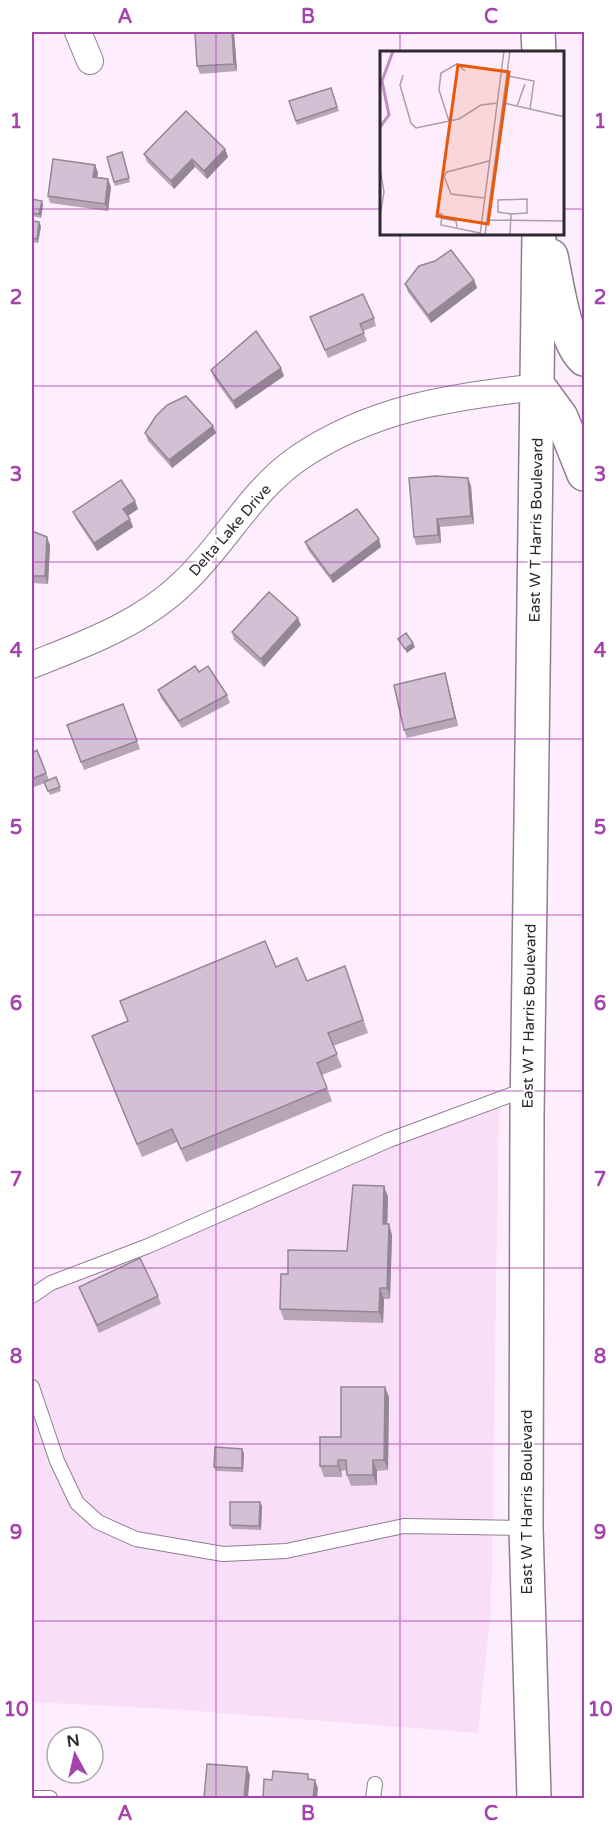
<svg xmlns="http://www.w3.org/2000/svg" width="616" height="1830" font-family="'Varela Round',sans-serif">
<style>
.built{fill:#f8def9}
.lines{fill:none;stroke-linecap:round;stroke-linejoin:round}
.lane-casing{stroke:#8f7d90;stroke-width:16}
.street-casing{stroke:#8f7d90;stroke-width:28}
.primary-casing{stroke:#8f7d90;stroke-width:36}
.lane{stroke:#fff;stroke-width:14}
.street{stroke:#fff;stroke-width:26}
.primary{stroke:#fff;stroke-width:33}
.wall{fill:#b6a5b7}
.shaded-wall{fill:#948695}
.building{fill:#d4c0d5;stroke:#948695;stroke-width:1.5}
.grid{fill:none;stroke:#a444ac;stroke-width:1.5;stroke-opacity:0.55}
.labels{text-anchor:middle;stroke-width:4.5;stroke-linejoin:round;paint-order:stroke}
.street-label{font-size:15px;fill:#2f282f;stroke:#fff}
.inset-river{fill:none;stroke:#c18dc4;stroke-width:3}
.inset-road{fill:none;stroke:#ab9eab;stroke-width:1.5}
.view{fill:#e8590c;fill-opacity:0.15;stroke:#e8590c;stroke-width:3}
.inset-edge{fill:none;stroke:#2f282f;stroke-width:3}
.neatline{fill:none;stroke:#a444ac;stroke-width:2}
.grid-label{font-size:20px;text-anchor:middle;font-weight:bold;fill:#a444ac}
</style>
<rect width="100%" height="100%" fill="#fdedfe"/>
<polygon class="built" points="499,1107 491,1610 478,1733 171,1709 32,1702 32,1282"/>
<g class="lines">
<defs>
<g id="lane">
<polyline points="32,1296 51,1283 148,1246 389,1140 527,1089"/>
<polyline points="32,1387 57,1461 77,1503 98,1522 136,1539 223,1554 286,1551 404,1526 526,1528"/>
<polyline points="32,1798 50,1798"/>
<polyline points="373,1798 375,1784"/>
</g>
<g id="street">
<polyline points="78,32 90,61"/>
<path d="M32,665C85,644 141,624 183,583C224,545 250,492 297,459C369,409 453,396 539,387"/>
</g>
<g id="primary">
<polyline points="538,32 539,52"/>
<path d="M551,256C557,283 564,341 584,359"/>
<polyline points="539,387 561,417 584,474"/>
<polyline points="534,1798 526,1528 527,1116 539,234"/>
</g>
</defs>
<use href="#lane" class="lane-casing"/>
<use href="#street" class="street-casing"/>
<use href="#primary" class="primary-casing"/>
<use href="#lane" class="lane"/>
<use href="#street" class="street"/>
<use href="#primary" class="primary"/>
</g>
<g class="wall">
<polygon points="234,32 237,71 200,74 197,66"/>
<polygon points="331,88 339,111 297,125 289,101"/>
<polygon points="225,149 228,157 207,179 195,167 174,189 147,162 144,154"/>
<polygon points="122,152 130,182 115,186 114,182"/>
<polygon points="95,165 98,173 97,177 108,179 111,187 108,211 50,203 48,196"/>
<polygon points="32,199 42,201 43,205 41,218 32,216"/>
<polygon points="32,221 41,226 38,243 32,242"/>
<polygon points="435,261 474,280 477,288 431,323 408,292 405,284"/>
<polygon points="310,317 374,318 376,326 363,331 367,341 328,358"/>
<polygon points="211,370 284,376 236,409 214,378"/>
<polygon points="213,426 216,433 172,468 148,441 145,433"/>
<polygon points="468,478 471,486 474,524 440,527 441,543 416,545 414,537"/>
<polygon points="138,509 128,516 133,527 97,551 76,519 73,512"/>
<polygon points="32,531 50,545 48,584 32,583"/>
<polygon points="305,542 381,547 333,583 308,550"/>
<polygon points="301,625 264,667 234,640 232,632"/>
<polygon points="199,672 227,695 230,703 182,728 161,698 158,690"/>
<polygon points="447,681 458,726 407,738 404,730"/>
<polygon points="123,704 140,749 84,770 67,725"/>
<polygon points="37,750 49,780 56,777 61,791 50,795 45,783 32,788 32,753"/>
<polygon points="345,966 368,1033 333,1046 342,1067 322,1075 332,1101 186,1162 177,1142 142,1157 92,1036 128,1021 120,1001 276,967 307,981"/>
<polygon points="388,1197 387,1224 392,1235 390,1299 384,1299 383,1323 284,1320 280,1309 288,1274 347,1251"/>
<polygon points="79,1287 158,1296 161,1304 99,1333"/>
<polygon points="385,1387 389,1397 388,1470 377,1471 377,1485 351,1486 347,1475 347,1470 341,1471 342,1477 324,1477 320,1466 341,1437"/>
<polygon points="244,1453 243,1472 216,1471 214,1467"/>
<polygon points="262,1506 261,1530 232,1529 230,1525"/>
</g>
<g class="shaded-wall">
<polygon points="232,32 234,32 237,71 234,64"/>
<polygon points="225,149 228,157 207,179 204,171"/>
<polygon points="192,159 195,167 174,189 171,181"/>
<polygon points="95,165 98,173 96,185 93,177"/>
<polygon points="108,179 111,187 108,211 105,204"/>
<polygon points="42,201 43,205 41,218 39,214"/>
<polygon points="39,222 41,226 38,243 37,239"/>
<polygon points="474,280 477,288 431,323 428,315"/>
<polygon points="281,368 284,376 236,409 233,401"/>
<polygon points="213,426 216,433 172,468 169,460"/>
<polygon points="468,478 471,486 474,524 471,516"/>
<polygon points="135,501 138,509 126,517 123,509"/>
<polygon points="130,519 133,527 97,551 94,543"/>
<polygon points="437,519 440,527 441,543 438,535"/>
<polygon points="47,537 50,545 48,584 45,576"/>
<polygon points="379,539 381,547 333,583 330,576"/>
<polygon points="298,618 301,625 264,667 261,659"/>
<polygon points="413,643 415,647 407,653 405,649"/>
<polygon points="445,673 447,681 458,726 455,718"/>
<polygon points="384,1186 388,1197 387,1235 383,1224"/>
<polygon points="389,1224 392,1235 390,1299 387,1288"/>
<polygon points="380,1288 384,1299 383,1323 379,1312"/>
<polygon points="385,1387 389,1397 388,1470 384,1460"/>
<polygon points="242,1449 244,1453 243,1472 242,1468"/>
<polygon points="338,1460 341,1471 342,1477 338,1466"/>
<polygon points="373,1460 377,1471 377,1485 373,1475"/>
<polygon points="260,1502 262,1506 261,1530 259,1526"/>
<polygon points="247,1767 250,1775 248,1798 244,1798"/>
<polygon points="315,1780 318,1788 317,1798 313,1798"/>
</g>
<g class="building">
<polygon points="195,32 232,32 234,64 197,66"/>
<polygon points="331,88 337,107 296,121 289,101"/>
<rect x="380" y="89" width="2" height="24"/>
<polygon points="186,111 225,149 204,171 192,159 171,181 144,154"/>
<polygon points="122,152 129,178 114,182 107,157"/>
<polygon points="53,159 95,165 93,177 108,179 105,204 48,196"/>
<polygon points="32,199 42,201 39,214 32,213"/>
<polygon points="32,221 39,222 37,239 32,238"/>
<polygon points="451,250 474,280 428,315 405,284 419,266 435,261"/>
<polygon points="363,294 374,318 360,324 364,333 325,350 310,317"/>
<polygon points="256,331 281,368 233,401 211,370"/>
<polygon points="186,396 213,426 169,460 145,433 156,416 167,405"/>
<polygon points="436,476 468,478 471,516 437,519 438,535 414,537 409,478"/>
<polygon points="121,480 135,501 123,509 130,519 94,543 73,512"/>
<polygon points="357,509 379,539 330,576 305,542"/>
<polygon points="32,531 47,537 45,576 32,576"/>
<polygon points="269,592 298,618 261,659 232,632"/>
<polygon points="406,633 413,643 405,649 398,639"/>
<polygon points="195,666 199,672 208,666 227,695 179,721 158,690"/>
<polygon points="445,673 455,718 404,730 394,685"/>
<polygon points="123,704 137,741 81,762 67,725"/>
<polygon points="37,750 46,773 32,779 32,753"/>
<polygon points="56,777 60,787 48,791 44,782"/>
<polygon points="265,941 276,967 297,958 307,981 345,966 363,1020 328,1033 337,1054 317,1063 327,1088 181,1149 172,1129 137,1144 92,1036 128,1021 120,1001"/>
<polygon points="353,1185 384,1186 383,1224 389,1224 387,1288 380,1288 379,1312 280,1309 281,1274 288,1274 288,1250 347,1251"/>
<polygon points="140,1258 158,1296 97,1325 79,1287"/>
<polygon points="341,1387 385,1387 384,1460 373,1460 373,1475 347,1475 346,1460 338,1460 338,1466 320,1466 320,1437 341,1437"/>
<polygon points="215,1447 242,1449 242,1468 214,1467"/>
<polygon points="230,1502 260,1502 259,1526 230,1525"/>
<polygon points="207,1764 247,1767 244,1798 204,1798"/>
<polygon points="273,1771 308,1774 308,1779 315,1780 313,1798 263,1798 264,1779 272,1780"/>
</g>
<path class="grid" d="M216,32V1798M400,32V52M32,209H382M564,209H584M400,234V1798M32,386H584M32,562H584M32,739H584M32,915H584M32,1091H584M32,1268H584M32,1444H584M32,1621H584"/>
<g class="labels">
<g class="street-label">
<text transform="translate(230 530) rotate(-49)" y="5">Delta Lake Drive</text>
<text transform="translate(536 530) rotate(-89)" y="5">East W T Harris Boulevard</text>
<text transform="translate(529 1016) rotate(-89)" y="5">East W T Harris Boulevard</text>
<text transform="translate(527 1502) rotate(-90)" y="5">East W T Harris Boulevard</text>
</g>
</g>
<g transform="translate(380 51)">
<rect width="184" height="184" fill="#fdedfe"/>
<path class="inset-river" d="M0,76L9,64L2,30L13,0"/>
<path class="inset-road" d="M23,24L20,34L31,72L36,77L79,68L101,54L118,52M128,25L154,30L150,58M124,52L185,66M137,55L145,33M69,70L59,39L61,22L77,13L85,20M0,118L4,141L0,165M104,147L71,143L64,125L67,121L109,110M58,163H62L61,174L100,182M61,167L76,170L77,176M107,169L185,170M100,184L124,0M105,184L130,0M130,184L131,163L118,161V149L147,148V162L131,163"/>
<path class="view" d="M78,14L129,21L108,173L57,165Z"/>
<rect width="184" height="184" class="inset-edge"/>
</g>
<rect width="616" height="1830" fill="none" stroke="#ffffff" stroke-width="66"/>
<g transform="translate(75 1755) rotate(352)"><circle r="28" fill="#ffffff" stroke="#aca9ac" stroke-width="1.5"/>
<path d="M0-4.5L10 22L0 15L-10 22Z" fill="#a444ac"/>
<text y="-9" font-size="16" font-weight="bold" text-anchor="middle" fill="#2f282f">N</text>
</g>
<rect x="33" y="33" width="550" height="1764" class="neatline"/>
<g class="grid-label">
<text x="125" y="23">A</text>
<text x="308" y="23">B</text>
<text x="491" y="23">C</text>
<text x="16" y="128">1</text>
<text x="600" y="128">1</text>
<text x="16" y="304">2</text>
<text x="600" y="304">2</text>
<text x="16" y="481">3</text>
<text x="600" y="481">3</text>
<text x="16" y="657">4</text>
<text x="600" y="657">4</text>
<text x="16" y="834">5</text>
<text x="600" y="834">5</text>
<text x="16" y="1010">6</text>
<text x="600" y="1010">6</text>
<text x="16" y="1186">7</text>
<text x="600" y="1186">7</text>
<text x="16" y="1363">8</text>
<text x="600" y="1363">8</text>
<text x="16" y="1539">9</text>
<text x="600" y="1539">9</text>
<text x="16" y="1716">10</text>
<text x="600" y="1716">10</text>
<text x="125" y="1820">A</text>
<text x="308" y="1820">B</text>
<text x="491" y="1820">C</text>
</g>
</svg>
